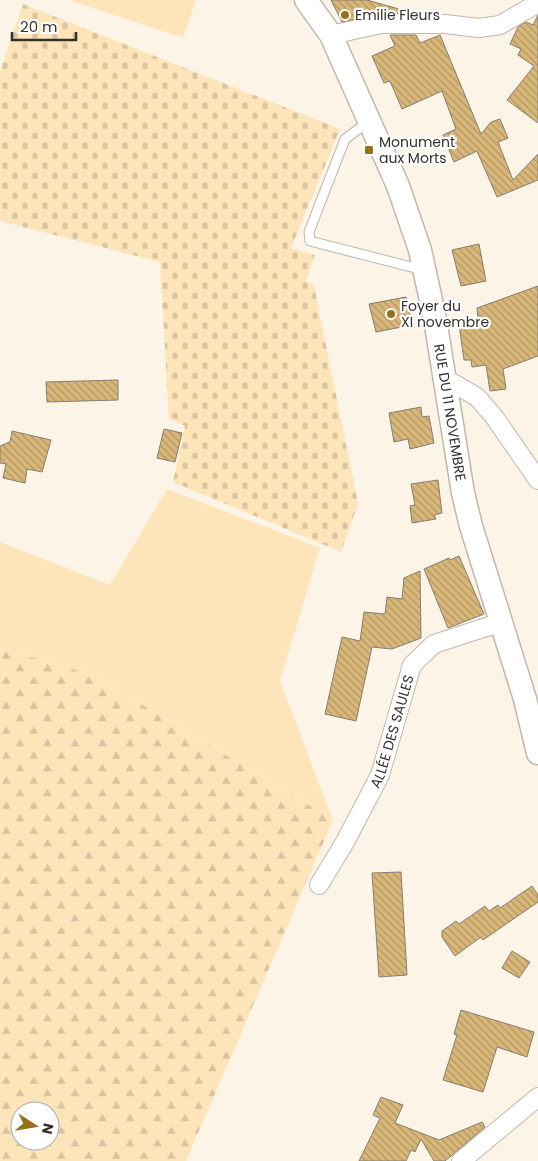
<svg xmlns="http://www.w3.org/2000/svg" width="538" height="1161" font-family="Poppins,sans-serif">
<style>
.grass{fill:#fde4b9}
.forest{fill:url(#forest-firs);fill-rule:evenodd}
.cemetery{fill:url(#cemetery-stones)}
.building{fill:url(#building-back-hatch);stroke:#857e72}
.lines{fill:none;stroke-linecap:round;stroke-linejoin:round}
.service-casing{stroke:#c0b8ab;stroke-width:11}
.minor-casing{stroke:#c0b8ab;stroke-width:20}
.tertiary-casing{stroke:#c0b8ab;stroke-width:25}
.service{stroke:#fff;stroke-width:9}
.minor{stroke:#fff;stroke-width:18}
.tertiary{stroke:#fff;stroke-width:22}
.poi-dot{fill:#96701a;stroke:#fff;stroke-width:2}
.labels{text-anchor:middle;stroke-width:4.5;stroke-linejoin:round;paint-order:stroke}
.poi-label{font-size:14px;fill:#34312c;stroke:#fff;text-anchor:start}
.street-label{font-size:14px;fill:#34312c;stroke:#fff}
</style>
<defs>
<pattern id="forest-firs" width="22" height="20" patternUnits="userSpaceOnUse" patternTransform="scale(1.25)"><rect width="22" height="20" fill="#fde4b9"/><path d="M5 1l3.5 6h-7zM16 11l3.5 6h-7z" fill="#d9c49f"/></pattern>
<pattern id="cemetery-stones" width="16" height="16" patternUnits="userSpaceOnUse" patternTransform="scale(1.25)"><rect width="16" height="16" fill="#fde4b9"/><path d="M2 7V4a2 2 0 0 1 4 0v3zM10 15v-3a2 2 0 0 1 4 0v3z" fill="#d9c49f"/></pattern>
<pattern id="building-back-hatch" width="6" height="6" patternUnits="userSpaceOnUse" patternTransform="scale(1.25)"><rect width="6" height="6" fill="#d9b779"/><path d="M-1 5l2 2M0 0l6 6M5-1l2 2" fill="none" stroke="#b19563"/></pattern>
</defs>
<rect width="100%" height="100%" fill="#fcf5e7"/>
<g class="grass">
<polygon points="69,0 196,0 183,38"/>
<polygon points="167,489 320,548 280,681 333,820 93,675 0,648 0,542 110,585"/>
</g>
<path class="forest" d="M0,648L93,675L333,820L186,1161H0ZM20,1111H50V1141H20Z"/>
<polygon class="cemetery" points="23,4 340,129 291,248 315,255 306,281 314,286 358,504 341,552 173,482 185,426 169,419 160,262 0,221 0,71"/>
<g class="building">
<polygon points="331,0 367,0 413,13 379,14 342,22"/>
<polygon points="538,15 538,123 507,100 534,66 518,55 521,49 510,44 518,27 526,22 533,25"/>
<polygon points="390,35 416,35 420,43 440,35 481,134 491,122 500,119 508,138 498,142 513,180 538,154 538,180 497,197 477,151 454,162 443,135 456,129 442,91 402,109 390,81 384,83 372,56 395,46"/>
<polygon points="479,244 486,281 461,286 452,250"/>
<polygon points="538,286 538,356 503,369 506,389 490,391 486,365 472,367 471,360 464,360 459,324 478,321 477,308"/>
<polygon points="406,297 412,325 376,332 369,304"/>
<polygon points="118,380 118,400 47,402 46,382"/>
<polygon points="421,407 422,417 429,416 434,443 410,449 408,439 394,442 389,413"/>
<polygon points="164,429 182,433 175,462 157,458"/>
<polygon points="12,431 51,440 42,472 27,469 25,483 3,478 6,464 0,463 0,446 10,442"/>
<polygon points="438,480 442,513 434,515 436,519 412,523 410,506 415,505 411,484"/>
<polygon points="459,556 484,614 448,628 424,569 449,558 450,560"/>
<polygon points="420,571 421,638 392,649 372,647 356,721 325,714 342,637 360,641 364,612 385,614 387,597 402,599 404,578"/>
<polygon points="401,872 407,975 379,977 372,873"/>
<polygon points="532,886 538,895 538,902 483,940 481,937 455,956 442,937 442,931 456,921 459,924 485,906 489,911 498,905 500,908"/>
<polygon points="512,951 530,962 519,978 502,968"/>
<polygon points="461,1010 534,1032 527,1057 497,1047 483,1092 443,1080 457,1035 454,1034"/>
<polygon points="381,1097 403,1105 395,1123 439,1140 482,1122 485,1127 445,1161 434,1161 421,1139 415,1152 411,1150 406,1161 359,1161 380,1118 373,1115"/>
</g>
<g class="lines">
<defs>
<polyline id="service" points="368,122 345,139 309,232 310,241 423,270"/>
<g id="minor">
<polyline points="331,35 381,24 445,24 479,28 500,25 538,3"/>
<polyline points="446,379 477,397 495,418 538,480"/>
<path id="s1" d="M319,885L345,842L380,775L412,665L434,644L502,622"/>
<polyline points="461,1161 538,1097"/>
</g>
<g id="tertiary">
<path id="s2" d="M306,0L331,35L398,186L420,250L435,319L463,493L471,526L525,699L538,753"/>
</g>
</defs>
<use href="#service" class="service-casing"/>
<use href="#minor" class="minor-casing"/>
<use href="#tertiary" class="tertiary-casing"/>
<use href="#service" class="service"/>
<use href="#minor" class="minor"/>
<use href="#tertiary" class="tertiary"/>
</g>
<g class="poi-dot">
<circle cx="345" cy="15" r="5"/>
<rect x="364" y="145" width="10" height="10" rx="2.5"/>
<circle cx="391" cy="314" r="5"/>
</g>
<g class="labels">
<g class="poi-label">
<text x="355" y="20">Emilie Fleurs</text>
<text x="379" y="147">Monument<tspan x="379" dy="16">aux Morts</tspan></text>
<text x="401" y="311">Foyer du<tspan x="401" dy="16">XI novembre</tspan></text>
</g>
<g class="street-label">
<text dy="5" stroke="none"><textPath href="#s2" startOffset="441">RUE DU 11 NOVEMBRE</textPath></text>
<text dy="5" stroke="none"><textPath href="#s1" startOffset="171">ALLÉE DES SAULES</textPath></text>
</g>
</g>
<g transform="translate(35 1126) rotate(102)"><circle r="24" fill="#ffffff" stroke="#aeadab"/>
<path d="M0-4L9 19L0 12L-9 19Z" fill="#96701a"/>
<text y="-8" font-size="14" font-weight="bold" text-anchor="middle" fill="#34312c">N</text>
</g>
<path d="M12 32v8h64v-8" fill="none" stroke="#34312c" stroke-width="2.5"/>
<text x="20" y="32" font-size="15" fill="#34312c" stroke="#ffffff" stroke-width="4" paint-order="stroke">20 m</text>
</svg>
